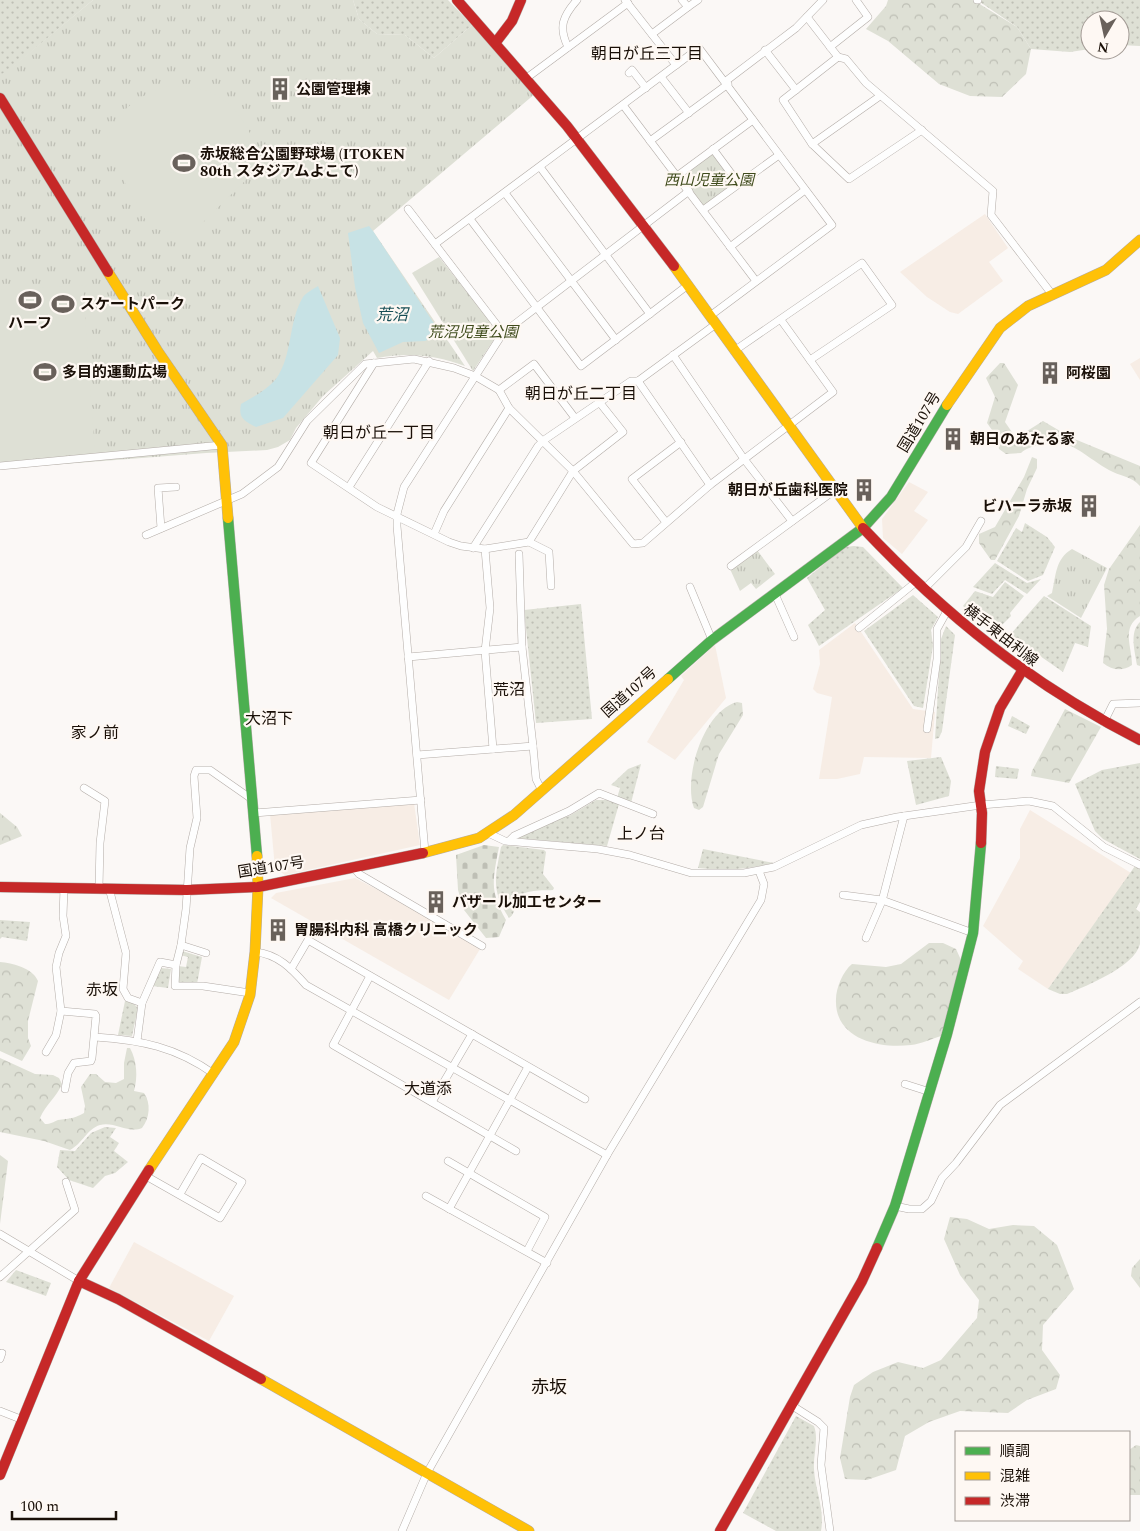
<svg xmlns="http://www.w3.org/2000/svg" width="1140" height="1531" font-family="Spectral,'Noto Sans JP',serif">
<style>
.built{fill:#f7ede5}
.grass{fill:url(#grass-dots)}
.forest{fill:url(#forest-crowns)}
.cemetery{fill:url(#cemetery-stones)}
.park{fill:url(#park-tufts)}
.pitch{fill:#dee0d5}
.water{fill:#c7e2e5}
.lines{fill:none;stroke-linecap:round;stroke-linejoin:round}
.street-casing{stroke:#b3aca7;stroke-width:8}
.fast-casing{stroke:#b3aca7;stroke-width:11}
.slow-casing{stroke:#b3aca7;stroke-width:11}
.jam-casing{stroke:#b3aca7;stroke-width:11}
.street{stroke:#fefefe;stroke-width:7}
.fast{stroke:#4caf50;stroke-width:10}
.slow{stroke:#ffc107;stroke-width:10}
.jam{stroke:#c62828;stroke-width:10}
.labels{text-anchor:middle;stroke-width:4.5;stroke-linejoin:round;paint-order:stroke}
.poi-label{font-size:15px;font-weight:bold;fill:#1a1008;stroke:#fef8f3;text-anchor:start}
.park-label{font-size:15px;font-style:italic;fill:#3f4b1c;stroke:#fef8f3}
.street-label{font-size:15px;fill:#1a1008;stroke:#fef8f3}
.neighbourhood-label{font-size:16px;fill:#1a1008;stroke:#fef8f3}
.water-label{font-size:16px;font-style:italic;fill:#164e56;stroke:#fef8f3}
.quarter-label{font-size:18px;fill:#1a1008;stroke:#fef8f3}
</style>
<defs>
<pattern id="grass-dots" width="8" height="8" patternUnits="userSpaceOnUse" patternTransform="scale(1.25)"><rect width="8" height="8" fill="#dee0d5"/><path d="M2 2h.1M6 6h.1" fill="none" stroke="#bebfb5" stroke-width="1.8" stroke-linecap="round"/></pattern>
<pattern id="forest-crowns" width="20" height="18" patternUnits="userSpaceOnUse" patternTransform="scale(1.25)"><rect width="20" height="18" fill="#dee0d5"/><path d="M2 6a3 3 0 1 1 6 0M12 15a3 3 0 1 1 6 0" fill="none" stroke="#bebfb5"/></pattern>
<pattern id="cemetery-stones" width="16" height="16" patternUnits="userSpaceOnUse" patternTransform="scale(1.25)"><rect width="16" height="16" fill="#dee0d5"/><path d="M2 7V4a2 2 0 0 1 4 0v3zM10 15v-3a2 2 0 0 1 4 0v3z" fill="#bebfb5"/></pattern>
<pattern id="park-tufts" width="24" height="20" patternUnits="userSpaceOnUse" patternTransform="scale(1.25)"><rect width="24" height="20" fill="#dee0d5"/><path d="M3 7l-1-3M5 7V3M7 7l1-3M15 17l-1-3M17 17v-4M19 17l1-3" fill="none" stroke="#bebfb5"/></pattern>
</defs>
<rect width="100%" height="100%" fill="#fbf8f6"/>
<g class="built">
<polygon points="985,214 1008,248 989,262 1003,281 958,314 950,312 927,297 900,272"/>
<polygon points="1140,358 1140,380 1130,364"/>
<polygon points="909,482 928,492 914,511 928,520 902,554 883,538 882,519"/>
<polygon points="855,623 913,709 935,712 931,758 864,757 860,774 837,779 819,779 832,697 817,693 813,689 820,664 819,650"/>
<polygon points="715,645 726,698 675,760 647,742 684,680 681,676"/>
<polygon points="414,803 420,845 285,875 275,868 270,814"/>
<polygon points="1030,810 1131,873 1048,989 1018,969 1023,961 983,926 1020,858 1020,829"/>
<polygon points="355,878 411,907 480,949 449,1000 271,898 276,893"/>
<polygon points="134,1242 234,1296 209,1341 109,1288"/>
</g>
<g class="grass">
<polygon points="0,0 93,0 0,78"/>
<polygon points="353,0 448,0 472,25 434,58 405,35 377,34 359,19"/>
<polygon points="977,0 1140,0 1140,46 1120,45 1120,20 1090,20 1090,49 1070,52 1031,49 1017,27"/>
<polygon points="1025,523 1047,537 1055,547 1043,575 1028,581 997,561 1016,528 1022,532"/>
<polygon points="854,546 863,547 903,588 819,646 808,625 825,610 807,578 845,547"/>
<polygon points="995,563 1027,583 1041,579 1027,594 1005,580 992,594 973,587"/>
<polygon points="1005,582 1024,596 1010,613 1011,616 995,632 963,606 975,591 993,597"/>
<polygon points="913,595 938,617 931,630 933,646 923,708 914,706 864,631"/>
<polygon points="1044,596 1091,626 1088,647 1075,643 1063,672 1010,635"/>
<polygon points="581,604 592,719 536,723 524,610"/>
<path d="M1140,622V666L1137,665C1135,652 1129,632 1140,622Z"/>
<polygon points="946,626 955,635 942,731 939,738 935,739 941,639"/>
<polygon points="1012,716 1030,726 1026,734 1008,726"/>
<polygon points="941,757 951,781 949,796 916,805 907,761"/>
<polygon points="1140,763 1140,859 1103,839 1095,831 1075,784 1102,770"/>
<polygon points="641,764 631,803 617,798 620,788 611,785 628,769"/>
<polygon points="996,766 1019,769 1017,779 995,777"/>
<polygon points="596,800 609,800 619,804 607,846 516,838 553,820 569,816"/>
<path d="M503,845L544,850L546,852L543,874L554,888L553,890C539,891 520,888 516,904C514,910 514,915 509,918C491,891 495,877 501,847Z"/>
<path d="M703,849L774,863C748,869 724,871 698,868Z"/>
<path d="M1135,866L1140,869V902L1136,909L1140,912C1140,922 1140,935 1140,944C1134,967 1088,985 1067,994H1060L1048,989Z"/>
<polygon points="0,920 30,922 27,941 2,937 0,939"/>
<polygon points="182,951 202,957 197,984 178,982 178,966 186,967 188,957 180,955"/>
<polygon points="161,968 171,969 168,988 152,986"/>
<polygon points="125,1001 132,1002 138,1008 132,1036 118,1035"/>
<polygon points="105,1127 116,1128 110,1137 119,1143 114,1151 128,1162 115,1173 105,1176 93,1188 69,1180 57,1167 60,1150 75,1151 91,1133"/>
<polygon points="16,1270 51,1283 46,1296 6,1282"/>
<path d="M796,1416L814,1426C819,1439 813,1455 814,1469C815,1490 825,1509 821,1531H776L743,1513Z"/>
</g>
<g class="forest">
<polygon points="888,0 973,0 1017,27 1031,49 1026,74 1002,97 970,96 939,84 888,41 866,29 886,6"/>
<path d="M1000,363H1004L1018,385L1005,422L1016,438L1043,421L1072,438L1140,466V486C1132,477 1124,477 1113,472C1087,460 1070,434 1039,445C1032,447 1026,448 1021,453L1006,454L999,449L997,437L987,423L995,397L986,378Z"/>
<polygon points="1032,457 1037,459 1037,468 1027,489 1019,516 995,560 991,560 979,543 979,534 995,527 1024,477"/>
<path d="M1140,525V616C1121,628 1132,646 1132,665C1122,672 1112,670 1103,663L1107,629L1104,585L1109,569Z"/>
<path d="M737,702L742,703L743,715L719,754L703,807L699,810L694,808C683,778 703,711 737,702Z"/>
<polygon points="1065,709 1101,727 1069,783 1031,776 1032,771"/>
<polygon points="0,813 17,827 22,836 0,845"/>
<path d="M929,943H943L956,949L961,960L941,1036C931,1039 921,1044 911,1045C879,1049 834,1039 836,999C836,988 843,971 852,964L886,967L901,964Z"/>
<path d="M0,962C12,963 33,968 38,981L28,1021V1038L31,1046L22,1061L0,1051Z"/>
<path d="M127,1048H130C137,1061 138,1077 134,1091L144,1093C151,1103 150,1118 142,1128C129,1134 114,1121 100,1125C87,1129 82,1144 70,1150L44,1141L0,1132V1058L35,1074L53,1075L59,1078L62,1084C56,1098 46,1104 40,1118L45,1124C51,1124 53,1122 58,1120C70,1118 71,1120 84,1113L85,1106L81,1087L90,1074H96L105,1082L116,1083L124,1079V1063Z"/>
<polygon points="0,1155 8,1161 0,1224"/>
<polygon points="950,1217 967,1219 989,1229 1013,1225 1034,1226 1057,1245 1074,1289 1043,1325 1042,1350 1060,1375 1056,1389 1027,1400 1008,1413 960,1411 929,1422 905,1436 896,1470 867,1480 845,1479 840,1458 850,1397 854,1385 873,1372 898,1362 923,1368 941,1360 977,1318 979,1300 960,1275 944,1239"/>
<polygon points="1140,1259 1140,1288 1131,1276 1132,1268"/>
<polygon points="1136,1445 1140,1446 1140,1495 1129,1495 1129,1450"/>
</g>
<path class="cemetery" d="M484,845L499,847C493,879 489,890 506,920L499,937L486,938L464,910L458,890L456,855Z"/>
<g class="park">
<path d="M93,0H353L359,19L377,34L405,35L434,58L472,25L536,93L373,231L465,366C435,355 408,352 377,358L373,351L323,396L296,428L290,440L278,447L267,450L206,453L0,469V75L11,68Z"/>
<polygon points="712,154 715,155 735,182 734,185 706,206 702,206 682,179 683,176"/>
<polygon points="439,257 497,330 497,335 473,371 412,273"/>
<path d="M1072,549L1107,568L1081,618L1047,596L1052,593C1056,576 1055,559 1072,549Z"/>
<polygon points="757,550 775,574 756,589 751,583 740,591 730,569"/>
</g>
<g class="pitch">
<path d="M170,86C185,86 202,87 216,95C240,108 265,146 252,174L189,236L150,228L106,148C107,116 142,92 170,86Z"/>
<polygon points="83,285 95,453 0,462 0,290"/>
</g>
<g class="water">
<polygon points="369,226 373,231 441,334 425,341 403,342 379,353 363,323 355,287 348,233"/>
<path d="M318,286L340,338L338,355L283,418L256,427C244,421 238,418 241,404C253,397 267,390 276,379C293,355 288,322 303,297C306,293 313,289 318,286Z"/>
</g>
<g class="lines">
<defs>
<g id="street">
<polyline points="625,0 676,65"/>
<polyline points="977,0 978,0"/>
<polyline points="688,7 698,0"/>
<polyline points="807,17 838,57 846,59 866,83 993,191 991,215 1051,293"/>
<polyline points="652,34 688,7 682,0"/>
<path d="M568,47C558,27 563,16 577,0"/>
<polyline points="830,47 868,17 856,0"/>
<polyline points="765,50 796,90"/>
<polyline points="838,57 783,100 812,144 849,179 922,130"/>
<polyline points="629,73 632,70 646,88"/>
<polyline points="528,77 628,3"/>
<polyline points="661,77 689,113"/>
<polyline points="726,81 796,28 823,0"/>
<polyline points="623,105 756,281"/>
<polyline points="650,141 728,84"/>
<polyline points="812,144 880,96"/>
<polyline points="713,149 739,184"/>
<polyline points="540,167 650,314"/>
<polyline points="677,176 753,120"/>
<polyline points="505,193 616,340"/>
<polyline points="408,209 503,333"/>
<polyline points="703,210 779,155"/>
<polyline points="470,219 581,366 688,285"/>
<polyline points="435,244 699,48 832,225 710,316"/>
<polyline points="730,247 805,190"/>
<polyline points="734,351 862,263 892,305 810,360"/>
<polyline points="673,355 744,459 792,521"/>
<polyline points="374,363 311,463 377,507 449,542 461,546 485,549 529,542 549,552 551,586"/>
<polyline points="638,381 710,485"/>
<polyline points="499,390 534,364 575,418"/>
<polyline points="0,466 222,445"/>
<polyline points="349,487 429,361"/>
<polyline points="665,521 632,479 681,442"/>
<polyline points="161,528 158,488 176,487"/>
<polyline points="434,534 444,511 509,408"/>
<polyline points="146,535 242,494 278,467 307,421 365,364 414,359 454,368 475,376 499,390 509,408 573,471 633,544 643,543 710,485 833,392 781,320"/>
<polyline points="529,542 573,471 623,432 600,403"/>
<polyline points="473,548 538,446 544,440 631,381 638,381 716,324"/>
<polyline points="485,549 490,608 485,651 493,749"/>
<polyline points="731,566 835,490"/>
<polyline points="690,587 712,640"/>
<polyline points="924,589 966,547 981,521"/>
<polyline points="775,594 794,637"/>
<polyline points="859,628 916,582"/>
<polyline points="408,657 522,647"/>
<polyline points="1104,722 1113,704 1140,703"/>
<polyline points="927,729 937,659 937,629 947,611"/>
<polyline points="533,746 536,779 542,791"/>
<polyline points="417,755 533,746 522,647 519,554"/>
<polyline points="84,788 105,801 100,843 99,888"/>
<polyline points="254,813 421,800"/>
<polyline points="488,833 505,841 598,849 630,855 691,873 744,873 774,867 861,825 897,817 981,805 1029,801 1053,806 1104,847 1140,865"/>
<polyline points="509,841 514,836 569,811 599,793 653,814"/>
<polyline points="425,852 397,526 397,514 404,487 503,333 689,191"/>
<polyline points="354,868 359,874 482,946"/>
<polyline points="109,888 126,953 123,989 128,998 142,1003"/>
<polyline points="843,895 882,900 973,933"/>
<polyline points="866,938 882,901 904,816"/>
<polyline points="181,945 206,953"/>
<path d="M255,952C278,954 292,969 306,985L607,1155"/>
<polyline points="176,965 175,986 203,986 250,993"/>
<polyline points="291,969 308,940 585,1099"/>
<polyline points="370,976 333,1045 516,1151"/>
<polyline points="61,1011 95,1014 96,1016 92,1058 91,1061 74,1063 68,1073 65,1089"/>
<path d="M95,1037C141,1040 176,1047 214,1074"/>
<polyline points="137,1041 142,1003 160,962 176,965 181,945 186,909 190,848 197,818 194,776 196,770 210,770 253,800"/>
<polyline points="46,1052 56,1035 61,1011 56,967 59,953 66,936 63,916 64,888"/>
<polyline points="905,1084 930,1092"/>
<polyline points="432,1102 472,1034"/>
<polyline points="448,1161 545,1217 527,1251"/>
<polyline points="146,1176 220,1218 242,1182 201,1158 180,1194"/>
<polyline points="426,1196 547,1263"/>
<polyline points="895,1206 909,1209 922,1209 931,1201 942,1178 956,1163 1000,1105 1140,1002"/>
<polyline points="449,1209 528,1067"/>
<polyline points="0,1234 79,1281"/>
<polyline points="0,1277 75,1210 66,1182"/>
<polyline points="0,1359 2,1353"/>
<polyline points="791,1405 818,1422 824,1428 821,1465 830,1531"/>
<polyline points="0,1411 23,1420"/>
<polyline points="402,1531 427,1473 607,1155 761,900 764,884 759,871"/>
</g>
<g id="fast">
<polyline points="228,518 257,856"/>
<polyline points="668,679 712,640 863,528 891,497 947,405"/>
<polyline points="877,1248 895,1206 947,1034 973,933 981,843"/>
</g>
<g id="slow">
<polyline points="674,266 863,528"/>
<polyline points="108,272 157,350 222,445 228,518"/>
<polyline points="947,405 1000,328 1028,306 1106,270 1140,240"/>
<polyline points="423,853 479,838 514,815 668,679"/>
<polyline points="149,1170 234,1042 250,995 255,952 258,887 257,856"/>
<polyline points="261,1379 529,1531"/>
</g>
<g id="jam">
<polyline points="457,0 567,126 674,266"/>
<polyline points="496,42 512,21 521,0"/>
<polyline points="0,98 108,272"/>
<path d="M863,528C946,616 1032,685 1140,740"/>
<polyline points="981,843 982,813 979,791 985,752 1000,708 1022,671"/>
<polyline points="0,887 187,890 258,887 423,853"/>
<polyline points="79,1281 118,1299 261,1379"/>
<polyline points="0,1475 79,1281 149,1170"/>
<polyline points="720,1531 862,1281 877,1248"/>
</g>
</defs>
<use href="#street" class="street-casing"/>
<use href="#fast" class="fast-casing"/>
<use href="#slow" class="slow-casing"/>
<use href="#jam" class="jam-casing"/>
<use href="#street" class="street"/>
<use href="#fast" class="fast"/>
<use href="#slow" class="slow"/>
<use href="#jam" class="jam"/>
</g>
<defs>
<symbol id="building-bare" viewBox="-9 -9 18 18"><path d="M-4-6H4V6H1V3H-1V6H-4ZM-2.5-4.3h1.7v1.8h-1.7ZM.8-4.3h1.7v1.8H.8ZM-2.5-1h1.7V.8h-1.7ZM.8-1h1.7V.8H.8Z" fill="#69615b" stroke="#fef8f3" stroke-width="2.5" paint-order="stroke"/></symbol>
<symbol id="stadium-bare" viewBox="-9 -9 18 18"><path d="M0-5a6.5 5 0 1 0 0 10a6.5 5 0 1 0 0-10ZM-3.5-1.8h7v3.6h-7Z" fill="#69615b" stroke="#fef8f3" stroke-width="2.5" paint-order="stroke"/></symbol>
</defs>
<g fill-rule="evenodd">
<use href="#building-bare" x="264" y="73" width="32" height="32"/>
<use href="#stadium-bare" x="168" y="147" width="32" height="32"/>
<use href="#stadium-bare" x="14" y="284" width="32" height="32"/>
<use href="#stadium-bare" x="47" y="288" width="32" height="32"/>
<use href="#stadium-bare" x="29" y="356" width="32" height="32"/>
<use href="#building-bare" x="1034" y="357" width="32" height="32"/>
<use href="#building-bare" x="937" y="423" width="32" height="32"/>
<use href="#building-bare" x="848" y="474" width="32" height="32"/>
<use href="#building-bare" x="1073" y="490" width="32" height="32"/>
<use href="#building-bare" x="420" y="886" width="32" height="32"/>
<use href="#building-bare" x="262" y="914" width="32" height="32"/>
</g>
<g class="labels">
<g class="poi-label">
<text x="296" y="94">公園管理棟</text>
<text x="200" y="159">赤坂総合公園野球場 (ITOKEN<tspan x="200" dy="17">80th スタジアムよこて)</tspan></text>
<text x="80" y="309">スケートパーク</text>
<text x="30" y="328" text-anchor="middle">ハーフ</text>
<text x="62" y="377">多目的運動広場</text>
<text x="1066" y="378">阿桜園</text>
<text x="970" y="444">朝日のあたる家</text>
<text x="848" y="495" text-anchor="end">朝日が丘歯科医院</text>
<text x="1072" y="511" text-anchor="end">ビハーラ赤坂</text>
<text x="452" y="907">バザール加工センター</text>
<text x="294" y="935">胃腸科内科 高橋クリニック</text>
</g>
<g class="park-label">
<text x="709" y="185">西山児童公園</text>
<text x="473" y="337">荒沼児童公園</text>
</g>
<g class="street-label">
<text transform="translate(919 422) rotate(-59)" y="5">国道107号</text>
<text transform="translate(1001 635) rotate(38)" y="5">横手東由利線</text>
<text transform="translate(629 692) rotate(-42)" y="5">国道107号</text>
<text transform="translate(271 867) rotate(-9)" y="5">国道107号</text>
</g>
<g class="neighbourhood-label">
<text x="647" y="59">朝日が丘三丁目</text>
<text x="581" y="399">朝日が丘二丁目</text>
<text x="379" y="438">朝日が丘一丁目</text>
<text x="509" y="695">荒沼</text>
<text x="269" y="724">大沼下</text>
<text x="95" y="738">家ノ前</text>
<text x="641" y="839">上ノ台</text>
<text x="102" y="995">赤坂</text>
<text x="428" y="1094">大道添</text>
</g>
<g class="water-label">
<text x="392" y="320">荒沼</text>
</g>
<g class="quarter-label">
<text x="549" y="1393">赤坂</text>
</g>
</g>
<rect x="955" y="1431" width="175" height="90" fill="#fef8f3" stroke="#a39b95"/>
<rect x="965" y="1447" width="25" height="8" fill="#4caf50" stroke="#a39b95"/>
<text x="1000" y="1456" font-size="15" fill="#1a1008">順調</text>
<rect x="965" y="1472" width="25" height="8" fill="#ffc107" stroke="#a39b95"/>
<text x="1000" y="1481" font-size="15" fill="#1a1008">混雑</text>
<rect x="965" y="1497" width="25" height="8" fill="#c62828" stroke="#a39b95"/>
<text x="1000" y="1506" font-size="15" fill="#1a1008">渋滞</text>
<g transform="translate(1105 35) rotate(189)"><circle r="24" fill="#fef8f3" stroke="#a39b95"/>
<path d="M0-4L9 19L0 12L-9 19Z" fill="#69615b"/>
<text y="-8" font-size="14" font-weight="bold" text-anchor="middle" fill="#1a1008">N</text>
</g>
<path d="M12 1511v8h104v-8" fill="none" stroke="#1a1008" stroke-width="2.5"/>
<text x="20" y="1511" font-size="15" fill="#1a1008" stroke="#fef8f3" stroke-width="4" paint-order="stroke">100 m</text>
</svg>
